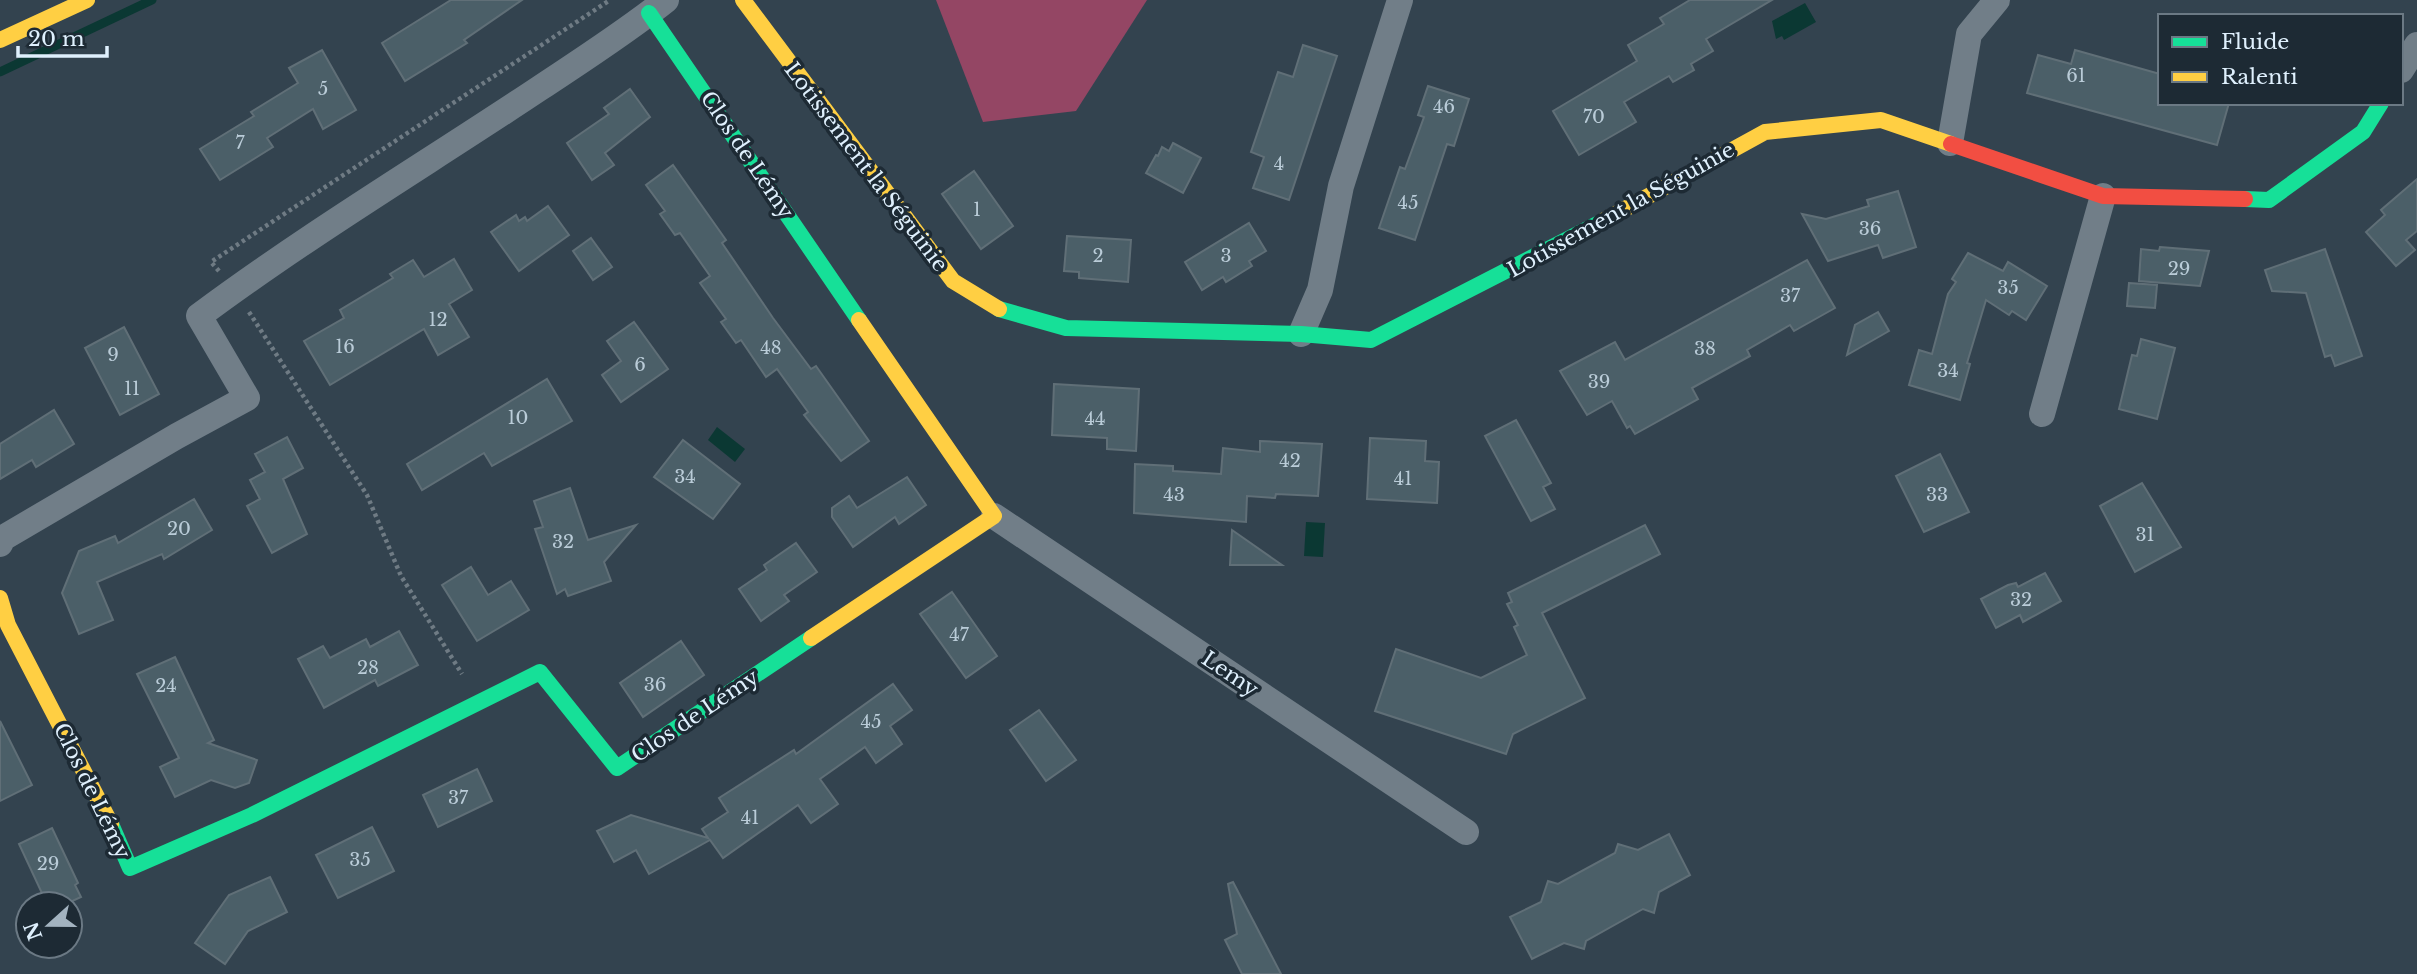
<svg xmlns="http://www.w3.org/2000/svg" width="2417" height="974" font-family="'Libre Baskerville',serif">
<style>
.forest{fill:#944664}
.water{fill:#0b3833}
.lines{fill:none;stroke-linecap:round;stroke-linejoin:round}
.stream{stroke:#0b3833;stroke-width:9}
.building{fill:#4b5f68;stroke:#606f77;stroke-width:2}
.path{stroke:#6f7b84;stroke-width:4.5;stroke-dasharray:3.5 3.5;stroke-linecap:butt}
.street{stroke:#717e88;stroke-width:26}
.fast{stroke:#16e098;stroke-width:16}
.slow{stroke:#ffcf43;stroke-width:16}
.jam{stroke:#f24e42;stroke-width:16}
.labels{text-anchor:middle;stroke-width:7;stroke-linejoin:round;paint-order:stroke}
.number-label{font-size:18px;fill:#baccd8}
.street-label{font-size:21px;fill:#dff0fd;stroke:#1d2a34}
</style>
<rect width="100%" height="100%" fill="#33434f"/>
<polygon class="forest" points="936,0 1147,0 1076,111 983,122"/>
<g class="water">
<polygon points="1805,3 1816,22 1784,40 1782,36 1776,39 1772,21"/>
<polygon points="717,427 745,449 735,462 708,440"/>
<polygon points="1306,522 1325,523 1323,557 1304,556"/>
</g>
<g class="lines">
<polyline class="stream" points="0,72 152,0"/>
</g>
<g class="building">
<polygon points="451,0 522,0 464,40 467,43 405,81 382,43"/>
<polygon points="1690,0 1772,0 1706,39 1713,51 1691,64 1694,70 1673,82 1669,76 1624,102 1636,122 1579,155 1553,111 1637,61 1628,45 1664,24 1660,18"/>
<polygon points="1303,45 1337,56 1289,200 1253,188 1264,157 1251,152 1278,72 1293,77"/>
<polygon points="322,50 356,110 323,129 313,109 267,138 273,147 220,180 200,149 254,116 251,112 298,83 289,68"/>
<polygon points="2075,50 2160,74 2160,103 2229,103 2217,145 2027,93 2038,55 2071,64"/>
<polygon points="1428,86 1469,99 1454,146 1447,144 1415,240 1379,228 1400,167 1405,169 1424,117 1418,115"/>
<polygon points="630,89 650,117 605,153 614,165 592,180 567,143 609,114 604,108"/>
<polygon points="1173,143 1201,158 1183,193 1146,173 1156,155 1158,156 1162,147 1169,151"/>
<polygon points="673,165 726,240 722,243 773,318 811,369 816,366 869,441 841,461 804,415 808,412 777,369 766,377 741,340 736,343 721,322 726,319 700,283 710,276 680,233 675,235 660,214 665,211 646,185"/>
<polygon points="974,171 1013,226 981,249 942,194"/>
<polygon points="2417,179 2417,231 2406,240 2415,250 2396,266 2366,232 2385,215 2381,210"/>
<polygon points="1898,191 1916,247 1883,258 1878,245 1828,261 1802,214 1826,219 1869,206 1867,200"/>
<polygon points="548,206 569,235 519,271 491,232 516,215 519,221 525,217 527,221"/>
<polygon points="1249,223 1266,251 1249,261 1252,266 1226,282 1223,277 1202,290 1185,262"/>
<polygon points="1067,236 1131,240 1128,282 1079,278 1079,272 1064,271"/>
<polygon points="591,238 612,267 593,280 573,251"/>
<polygon points="2160,247 2209,251 2200,286 2139,281 2141,249 2159,251"/>
<polygon points="2325,249 2362,356 2335,366 2331,355 2325,357 2306,293 2272,291 2265,270"/>
<polygon points="1968,253 2003,271 2008,262 2047,286 2026,320 2012,311 2009,315 1986,300 1967,363 1970,364 1960,400 1909,385 1919,350 1932,354 1948,294 1956,282 1952,279"/>
<polygon points="454,259 472,290 449,304 469,337 438,355 424,329 330,385 304,341 344,318 340,310 393,278 390,274 413,260 424,277"/>
<polygon points="1807,260 1835,308 1794,331 1790,325 1747,350 1750,356 1692,388 1698,399 1635,434 1630,426 1627,428 1612,401 1587,415 1560,371 1615,342 1625,360"/>
<polygon points="2129,283 2157,285 2155,308 2127,306"/>
<polygon points="1878,312 1889,331 1847,355 1855,325"/>
<polygon points="634,322 668,369 621,402 602,375 621,361 607,341"/>
<polygon points="124,327 159,394 120,415 85,348"/>
<polygon points="2141,339 2175,348 2157,419 2119,409 2132,355 2137,356"/>
<polygon points="547,379 572,421 492,466 484,453 422,490 407,464"/>
<polygon points="1054,384 1139,389 1136,451 1107,449 1107,438 1052,435"/>
<polygon points="54,410 74,444 36,467 32,460 0,479 0,444"/>
<polygon points="1516,420 1551,483 1543,487 1555,509 1531,521 1485,436"/>
<polygon points="287,437 303,468 283,479 307,534 272,553 247,506 260,499 250,480 265,472 255,454"/>
<polygon points="1370,438 1426,441 1425,461 1439,462 1437,503 1367,499"/>
<polygon points="683,440 740,484 713,519 654,477"/>
<polygon points="1260,441 1322,444 1318,496 1276,494 1275,498 1247,496 1246,522 1134,513 1135,464 1173,466 1173,471 1221,474 1223,448 1260,452"/>
<polygon points="1940,454 1969,512 1924,532 1896,476"/>
<polygon points="907,477 926,505 899,524 895,517 853,547 832,517 832,508 849,496 857,508"/>
<polygon points="2142,483 2181,547 2135,572 2100,506"/>
<polygon points="570,488 588,540 636,525 604,562 611,581 568,596 565,589 557,594 535,529 543,527 534,501"/>
<polygon points="194,499 212,530 164,559 162,554 97,582 113,620 79,634 62,593 79,551 115,536 118,543"/>
<polygon points="1645,525 1660,554 1542,613 1585,698 1513,734 1506,754 1375,711 1396,649 1481,678 1527,655 1514,627 1518,625 1507,604 1512,602 1508,593"/>
<polygon points="1232,530 1282,565 1230,565"/>
<polygon points="796,543 817,572 784,595 789,601 761,621 739,589 767,570 764,565"/>
<polygon points="471,567 488,595 511,581 529,610 477,641 442,585"/>
<polygon points="2045,573 2061,601 2023,622 2020,615 1996,628 1981,599 2008,585 2016,583 2018,587"/>
<polygon points="952,592 997,656 966,678 920,614"/>
<polygon points="399,631 418,665 378,686 375,680 324,708 298,659 323,646 330,658 366,639 370,647"/>
<polygon points="681,641 704,675 643,717 620,683"/>
<polygon points="175,657 214,740 208,743 257,760 249,783 235,788 211,780 175,797 160,767 179,758 137,674"/>
<polygon points="893,684 912,710 890,726 902,744 876,763 865,747 820,779 838,804 811,823 798,805 723,858 710,840 649,874 636,850 614,862 597,831 631,815 708,838 702,829 728,812 719,798 794,750 796,754"/>
<polygon points="1039,710 1076,760 1046,781 1010,730"/>
<polygon points="0,721 32,785 0,801"/>
<polygon points="477,769 492,801 438,827 423,795"/>
<polygon points="372,827 394,871 338,898 316,855"/>
<polygon points="52,828 78,883 75,885 81,897 66,904 47,904 19,844"/>
<polygon points="1669,834 1690,875 1659,892 1654,913 1643,909 1586,941 1584,949 1564,943 1532,959 1510,917 1541,902 1548,881 1558,884 1615,853 1618,844 1638,850"/>
<polygon points="270,877 287,912 248,931 225,964 195,943 229,895"/>
<polygon points="1233,882 1281,974 1242,974 1225,940 1237,934 1228,884"/>
</g>
<g class="lines">
<g class="path">
<polyline points="219,271 211,262 610,0"/>
<polyline points="249,312 367,495 401,576 462,674"/>
</g>
<g class="street">
<polyline points="2401,70 2417,45"/>
<polyline points="1950,143 1969,34 1997,0"/>
<polyline points="1301,334 1320,290 1341,186 1400,0"/>
<polyline points="2042,414 2103,196"/>
<polyline points="994,516 1466,832"/>
<path d="M0,544L3,538L177,436L247,398L199,316C309,234 426,164 540,88C582,60 626,32 666,0"/>
</g>
<g class="fast">
<polyline points="649,13 859,320"/>
<polyline points="2245,199 2269,200 2363,132 2381,103"/>
<polyline points="999,309 1066,328 1301,334 1371,340 1603,221"/>
<polyline points="111,824 130,868 252,815 540,672 617,768 811,638"/>
</g>
<g class="slow">
<polyline points="743,0 953,281 999,309"/>
<polyline points="0,40 87,0"/>
<polyline points="1603,221 1765,132 1881,120 1951,144"/>
<polyline points="0,598 8,625 111,824"/>
<polyline points="811,638 994,516 859,320"/>
</g>
<polyline class="jam" points="1951,144 2103,196 2245,199"/>
</g>
<g class="labels">
<g class="number-label">
<text x="2076" y="82">61</text>
<text x="323" y="95">5</text>
<text x="1444" y="113">46</text>
<text x="1594" y="123">70</text>
<text x="240" y="149">7</text>
<text x="1279" y="170">4</text>
<text x="1408" y="209">45</text>
<text x="977" y="216">1</text>
<text x="1870" y="235">36</text>
<text x="1098" y="262">2</text>
<text x="1226" y="262">3</text>
<text x="2179" y="275">29</text>
<text x="2008" y="294">35</text>
<text x="1790" y="302">37</text>
<text x="438" y="326">12</text>
<text x="345" y="353">16</text>
<text x="771" y="354">48</text>
<text x="1705" y="355">38</text>
<text x="113" y="361">9</text>
<text x="640" y="371">6</text>
<text x="1948" y="377">34</text>
<text x="1599" y="388">39</text>
<text x="132" y="395">11</text>
<text x="518" y="424">10</text>
<text x="1095" y="425">44</text>
<text x="1290" y="467">42</text>
<text x="685" y="483">34</text>
<text x="1403" y="485">41</text>
<text x="1174" y="501">43</text>
<text x="1937" y="501">33</text>
<text x="179" y="535">20</text>
<text x="2145" y="541">31</text>
<text x="563" y="548">32</text>
<text x="2021" y="606">32</text>
<text x="959" y="641">47</text>
<text x="368" y="674">28</text>
<text x="655" y="691">36</text>
<text x="166" y="692">24</text>
<text x="871" y="728">45</text>
<text x="458" y="804">37</text>
<text x="750" y="824">41</text>
<text x="360" y="866">35</text>
<text x="48" y="870">29</text>
</g>
<g class="street-label">
<text transform="translate(747 155) rotate(56)" y="7">Clos de Lémy</text>
<text transform="translate(866 167) rotate(53)" y="7">Lotissement la Séguinie</text>
<text transform="translate(1621 210) rotate(-29)" y="7">Lotissement la Séguinie</text>
<text transform="translate(1230 674) rotate(34)" y="7">Lemy</text>
<text transform="translate(695 716) rotate(-34)" y="7">Clos de Lémy</text>
<text transform="translate(92 791) rotate(64)" y="7">Clos de Lémy</text>
</g>
</g>
<rect x="2158" y="14" width="245" height="91" fill="#1d2a34" stroke="#6b7984" stroke-width="2"/>
<rect x="2172" y="37" width="35" height="10" fill="#16e098" stroke="#6b7984" stroke-width="2"/>
<text x="2221" y="49" font-size="21" fill="#dff0fd">Fluide</text>
<rect x="2172" y="72" width="35" height="10" fill="#ffcf43" stroke="#6b7984" stroke-width="2"/>
<text x="2221" y="84" font-size="21" fill="#dff0fd">Ralenti</text>
<g transform="translate(49 925) rotate(249)"><circle r="33" fill="#1d2a34" stroke="#6b7984" stroke-width="2"/>
<path d="M0-5L12 26L0 18L-12 26Z" fill="#a3b3c0"/>
<text y="-10" font-size="19" font-weight="bold" text-anchor="middle" fill="#dff0fd">N</text>
</g>
<path d="M18 46v10h89v-10" fill="none" stroke="#dff0fd" stroke-width="3.5"/>
<text x="28" y="46" font-size="21" fill="#dff0fd" stroke="#1d2a34" stroke-width="5" paint-order="stroke">20 m</text>
</svg>
